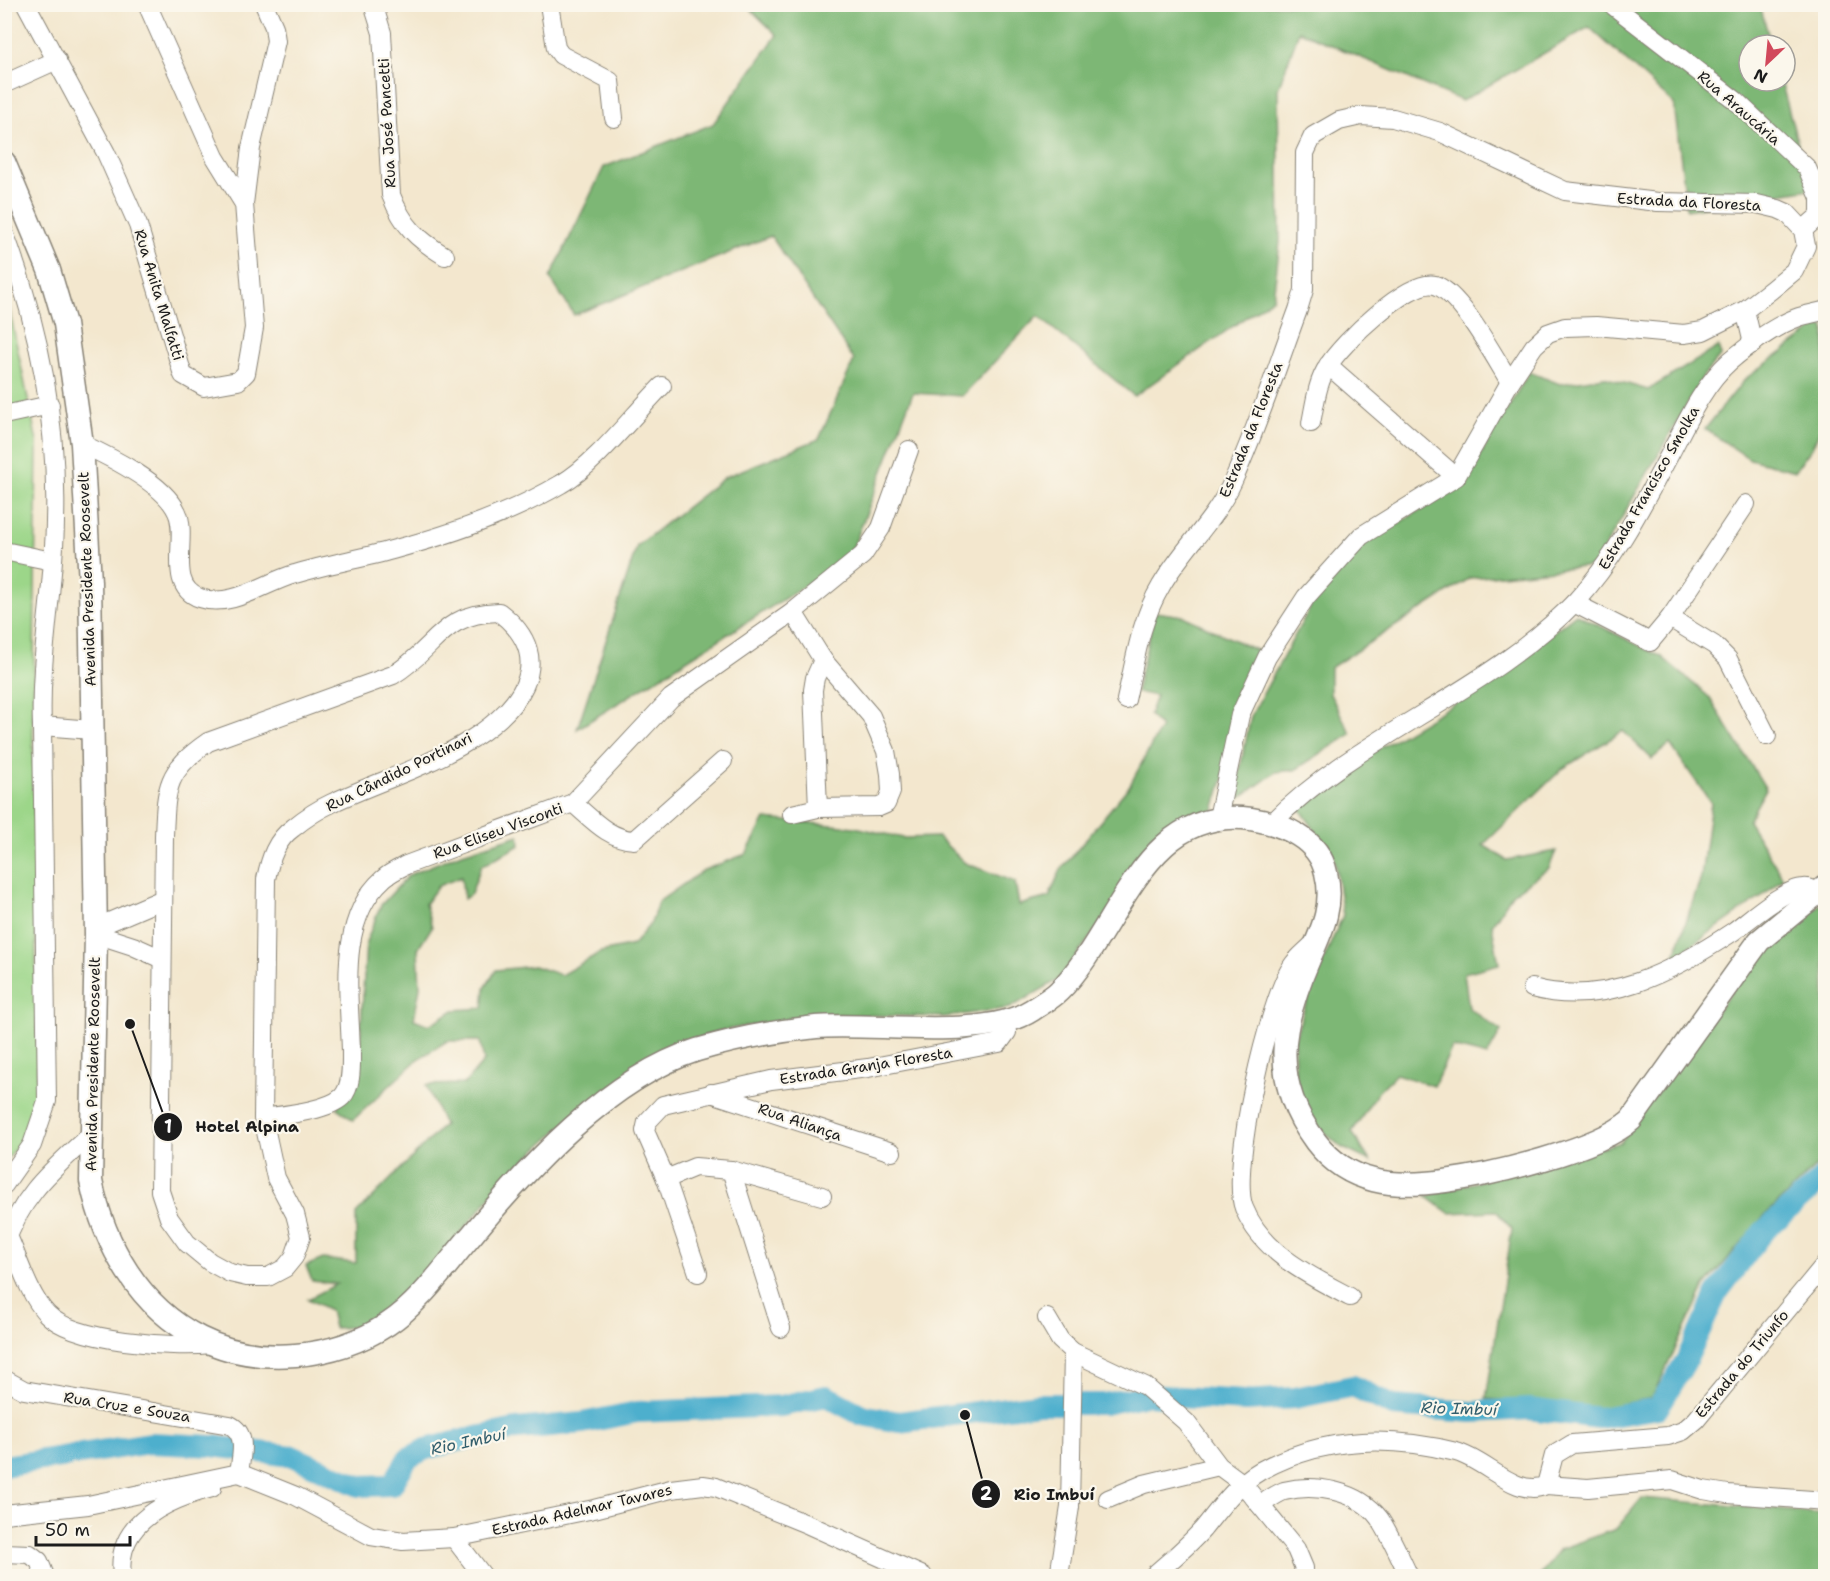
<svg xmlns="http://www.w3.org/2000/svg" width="1830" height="1581" font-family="'Shantell Sans',sans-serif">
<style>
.green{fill:#9cd689;stroke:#5c7952;stroke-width:1.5}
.forest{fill:#7db775;stroke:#4c6a48;stroke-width:1.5}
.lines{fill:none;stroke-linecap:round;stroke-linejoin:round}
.river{stroke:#4eafcd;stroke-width:22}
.minor-casing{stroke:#888275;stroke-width:20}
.major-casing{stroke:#888275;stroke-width:25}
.minor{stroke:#fff;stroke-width:18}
.major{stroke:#fff;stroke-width:22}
.labels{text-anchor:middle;stroke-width:4.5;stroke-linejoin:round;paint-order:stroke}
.street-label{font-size:15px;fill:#1c1c1c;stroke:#fbf7ec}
.water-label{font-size:16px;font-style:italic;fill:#325e6c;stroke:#fbf7ec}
.leader{fill:none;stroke:#1c1c1c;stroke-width:2}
.callout-dot{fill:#1c1c1c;stroke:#fbf7ec;stroke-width:2}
.mark-label{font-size:18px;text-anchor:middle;font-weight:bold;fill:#fff}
.callout-label{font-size:16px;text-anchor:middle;font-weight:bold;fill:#1c1c1c;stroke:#fbf7ec;stroke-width:4.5;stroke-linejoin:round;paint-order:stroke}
</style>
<rect width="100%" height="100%" fill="#fbf7ec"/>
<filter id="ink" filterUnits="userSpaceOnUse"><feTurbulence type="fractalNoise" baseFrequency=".0167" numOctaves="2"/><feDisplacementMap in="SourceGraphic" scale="12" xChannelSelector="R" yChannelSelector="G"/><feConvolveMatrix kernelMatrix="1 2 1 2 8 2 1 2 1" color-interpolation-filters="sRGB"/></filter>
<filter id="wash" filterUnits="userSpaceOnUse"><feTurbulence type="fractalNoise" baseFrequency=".008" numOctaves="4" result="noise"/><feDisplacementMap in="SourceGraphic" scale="24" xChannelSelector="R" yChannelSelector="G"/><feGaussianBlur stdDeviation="1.35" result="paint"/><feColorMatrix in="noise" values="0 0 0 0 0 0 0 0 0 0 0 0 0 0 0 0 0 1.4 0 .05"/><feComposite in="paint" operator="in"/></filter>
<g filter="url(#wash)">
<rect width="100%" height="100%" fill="#f3e7ce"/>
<polygon class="green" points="4,284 37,442 33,734 38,1119 5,1162"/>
<g class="forest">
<polygon points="746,5 1760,5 1771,45 1749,45 1749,81 1781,81 1810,189 1687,210 1674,104 1589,27 1462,101 1299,31 1278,89 1280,242 1273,298 1134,396 1038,316 962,396 913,393 849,558 577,729 637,546 725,477 819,439 854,360 771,236 574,315 550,278 604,167 713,124 777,35"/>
<polygon points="1817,327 1825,327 1825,420 1811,449 1795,471 1750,459 1705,429 1745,379"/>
<polygon points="1718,347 1721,355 1704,375 1594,566 1470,578 1330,668 1330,694 1351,734 1295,770 1276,772 1233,803 1251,716 1312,604 1363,544 1463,485 1529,372 1560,384 1604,377 1648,390"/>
<polygon points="1155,612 1183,616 1262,653 1213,813 1176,824 1058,980 1010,1008 944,1017 817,1014 719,1031 656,1056 576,1114 507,1176 423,1280 396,1305 358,1327 334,1328 330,1310 308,1299 337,1284 312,1281 306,1266 323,1259 356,1263 356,1214 444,1125 426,1085 464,1084 484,1061 480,1041 447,1041 417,1060 353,1120 337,1108 359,1061 366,942 381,905 409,875 459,854 519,835 520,845 481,866 471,894 464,899 461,877 438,886 425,904 432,927 418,949 420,987 414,1019 429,1025 454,1010 483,1008 485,988 496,970 534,966 561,975 601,952 633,945 651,923 658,902 704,870 746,854 765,819 855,827 903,838 938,837 965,863 1015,882 1019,905 1049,897 1060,871 1130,785 1161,727 1149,715 1156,696 1136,692"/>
<polygon points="1576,614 1662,657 1709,697 1766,789 1748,821 1783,878 1760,898 1674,957 1701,877 1711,803 1670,744 1652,759 1623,731 1562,769 1483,845 1507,860 1556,851 1549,868 1512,894 1492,925 1499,964 1464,973 1469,1008 1501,1031 1487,1056 1452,1047 1434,1086 1396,1074 1378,1092 1352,1132 1370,1161 1341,1147 1308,1117 1295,1075 1294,1040 1310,991 1343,915 1334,857 1300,809 1378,749 1487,684"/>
<polygon points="1825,900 1825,1158 1763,1217 1705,1286 1652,1398 1602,1408 1486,1399 1512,1229 1496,1211 1449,1213 1426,1196 1621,1142 1760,953"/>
<polygon points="1642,1498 1825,1514 1825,1576 1540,1576 1560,1549 1616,1529"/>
</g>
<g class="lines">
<polyline class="river" points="4,1466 150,1443 212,1446 292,1456 359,1486 392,1485 408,1458 426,1449 467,1439 516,1429 582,1423 637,1412 781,1406 826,1396 862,1415 899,1422 1038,1404 1104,1404 1147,1395 1245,1401 1295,1398 1353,1386 1393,1406 1472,1412 1529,1409 1600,1418 1658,1408 1686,1361 1717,1293 1762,1233 1826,1175"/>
</g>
</g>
<g filter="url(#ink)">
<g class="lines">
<defs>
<g id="minor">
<polyline points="26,4 106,153 138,225 183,375 204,387 238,381 246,373 254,328 244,204 215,157 147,4"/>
<path d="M373,4L382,33L391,195C403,226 417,239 445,256"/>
<polyline points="549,4 556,48 561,55 610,81 614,118"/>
<polyline points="1611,4 1735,100 1807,168 1820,198 1820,215 1803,230"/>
<polyline points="4,84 57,60"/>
<polyline points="244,204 251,148 276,41 274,27 264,4"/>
<path d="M4,232C39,325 58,422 55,522C54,590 39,657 42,726L92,730"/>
<polyline points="1745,310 1753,344"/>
<polyline points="1328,365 1456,477"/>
<polyline points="4,415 50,405"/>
<path d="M1311,423C1315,404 1317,382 1328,366C1341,344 1409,278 1435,285C1460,292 1496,360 1510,382"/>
<path d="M82,444C110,457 164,483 177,512C189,537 165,586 200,598C232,609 265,582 295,574C327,564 360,559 392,550C449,535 510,514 561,484C595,465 633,415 662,386"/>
<polyline points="4,551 52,561"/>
<polyline points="1574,603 1650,642 1670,618 1746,504"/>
<path d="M499,612C563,661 515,715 462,745C421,769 374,783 332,803C319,809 304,819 293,828C276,840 270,859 266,879L263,1118L276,1178L295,1214L301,1237L294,1257L285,1268L268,1277H247L230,1273L210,1262L187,1243L169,1218L160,1191L164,836C166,787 166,771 208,742L393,675C437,648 441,613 499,612Z"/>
<polyline points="1670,618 1714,645 1728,659 1767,736"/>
<path d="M1126,700C1135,661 1140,621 1161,586C1182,549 1215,521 1233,481C1258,426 1277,367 1298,310L1304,290L1305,153L1313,136L1339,121L1361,116L1393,118L1440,132L1565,191L1658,202L1757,204L1778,209L1787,213L1803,230L1806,246L1794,271L1771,290L1745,310L1703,331L1684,334L1596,326L1565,327L1548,333L1534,346L1510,382L1456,477L1361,536L1306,597L1267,657L1240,715L1218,818"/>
<path d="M573,803C592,819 609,839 634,840L723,761"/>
<polyline points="818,808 813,690 815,678 823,660"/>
<polyline points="792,814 818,808 879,807 886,804 891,792 890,774 886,751 871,716 823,660 793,612"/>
<path d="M1272,823C1361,733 1488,693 1576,601C1616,558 1643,504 1671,452C1687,421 1704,384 1730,361C1749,345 1776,325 1799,317C1808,314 1817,313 1826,310"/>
<polyline points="95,928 163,899"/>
<polyline points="96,934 133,946 162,959"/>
<path d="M1311,946C1305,952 1297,958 1292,966C1269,1000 1229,1171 1244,1208C1262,1253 1310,1276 1350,1297"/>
<path d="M1532,988C1605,1008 1674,971 1734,931C1749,920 1785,888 1804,888C1808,887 1813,890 1817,891"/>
<polyline points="711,1093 892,1152"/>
<path d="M263,1118C283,1115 327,1111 342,1097C352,1087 351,1066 351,1053C350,997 336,921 383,879C389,873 398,869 406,865L573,803L671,698L793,612L863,555L881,528L909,450"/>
<polyline points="731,1170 781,1328"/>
<polyline points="666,1179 698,1273"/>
<polyline points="4,1185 32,1145 47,1101 42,726"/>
<polyline points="822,1196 731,1170 695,1167 666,1179 645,1131 647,1122 663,1105 771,1080 868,1068 999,1043 1007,1032 1004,1021"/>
<path d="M8,1236C19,1260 28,1294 47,1314C74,1342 173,1348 211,1344"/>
<path d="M5,1246C20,1195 55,1168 92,1133"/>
<polyline points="1047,1318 1060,1340 1073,1352 1145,1386 1186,1422 1219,1466 1242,1483 1296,1549 1304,1568 1302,1576"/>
<path d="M4,1379L24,1390L230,1425C248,1434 241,1456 239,1473"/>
<polyline points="239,1473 296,1496 371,1536 403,1541 454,1538 594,1509 671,1489 703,1485 716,1487 809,1525 923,1576"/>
<polyline points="1546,1485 1588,1488 1672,1480 1703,1490 1728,1494 1826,1501"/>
<polyline points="1108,1499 1144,1484 1219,1466"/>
<path d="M1260,1505C1268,1500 1276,1494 1284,1491C1315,1483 1359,1491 1379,1518C1391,1535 1400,1558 1409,1576"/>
<polyline points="4,1514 88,1505 239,1473"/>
<polyline points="454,1538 483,1576"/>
<polyline points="4,1553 30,1554 39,1561 45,1576"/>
<path d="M122,1575C115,1522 169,1499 212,1488"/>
<polyline points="1059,1576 1070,1507 1073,1352"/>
<path d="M1153,1576C1170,1561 1187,1547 1203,1529C1220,1508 1236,1485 1260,1471C1321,1437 1389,1435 1456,1452C1486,1460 1517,1499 1546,1485L1554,1455L1572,1444L1668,1436L1683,1431L1696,1420L1826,1263"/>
</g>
<path id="major" d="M4,162L49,270L65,324L82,444L90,582L96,934L91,1181C104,1245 139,1307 200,1338C257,1367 335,1359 388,1324C421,1302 445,1266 471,1236C528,1167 609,1078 697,1050C734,1039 777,1031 816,1027C873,1022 985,1041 1032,1010C1041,1004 1052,998 1059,991C1120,930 1143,804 1251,819C1283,824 1319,839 1326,873C1334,904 1323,928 1310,957C1281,1024 1269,1079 1316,1142C1349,1185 1395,1188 1445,1181C1490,1175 1598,1150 1631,1120L1759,941L1826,886"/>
</defs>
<use href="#minor" class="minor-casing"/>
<use href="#major" class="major-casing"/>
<use href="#minor" class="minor"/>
<use href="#major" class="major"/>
</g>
</g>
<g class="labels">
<g class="street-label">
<text transform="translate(1739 108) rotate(41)" y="5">Rua Araucária</text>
<text transform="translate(387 123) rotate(-93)" y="5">Rua José Pancetti</text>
<text transform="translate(1689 202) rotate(3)" y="5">Estrada da Floresta</text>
<text transform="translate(159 295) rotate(73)" y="5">Rua Anita Malfatti</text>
<text transform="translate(1251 430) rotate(-68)" y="5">Estrada da Floresta</text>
<text transform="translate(1649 488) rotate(-60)" y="5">Estrada Francisco Smolka</text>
<text transform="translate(87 579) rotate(-92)" y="5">Avenida Presidente Roosevelt</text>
<text transform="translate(399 772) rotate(-26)" y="5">Rua Cândido Portinari</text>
<text transform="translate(498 831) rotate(-20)" y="5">Rua Eliseu Visconti</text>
<text transform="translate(93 1064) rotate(-89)" y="5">Avenida Presidente Roosevelt</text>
<text transform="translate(866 1066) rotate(-9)" y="5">Estrada Granja Floresta</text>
<text transform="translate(800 1122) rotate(19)" y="5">Rua Aliança</text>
<text transform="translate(1742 1364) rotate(-50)" y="5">Estrada do Triunfo</text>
<text transform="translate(127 1407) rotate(9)" y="5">Rua Cruz e Souza</text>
<text transform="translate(582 1510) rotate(-13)" y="5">Estrada Adelmar Tavares</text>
</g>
<g class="water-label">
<text transform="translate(1459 1408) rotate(2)" y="6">Rio Imbuí</text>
<text transform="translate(468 1441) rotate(-12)" y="6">Rio Imbuí</text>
</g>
</g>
<path class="leader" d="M130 1024L168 1127M965 1415L986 1494"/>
<g class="callout-dot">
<circle cx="130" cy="1024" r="6"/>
<circle cx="965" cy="1415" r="6"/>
<circle cx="168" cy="1127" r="15"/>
<circle cx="986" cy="1494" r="15"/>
</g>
<g class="mark-label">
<text x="168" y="1133">1</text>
<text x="986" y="1500">2</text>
</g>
<g class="callout-label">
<text x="247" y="1132">Hotel Alpina</text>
<text x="1054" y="1500">Rio Imbuí</text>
</g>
<rect width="1830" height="1581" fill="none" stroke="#fbf7ec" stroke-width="24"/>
<g transform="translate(1767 63) rotate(206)"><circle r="28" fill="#fbf7ec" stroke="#a29f99" stroke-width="1.5"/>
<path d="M0-4.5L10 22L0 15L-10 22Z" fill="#d1495b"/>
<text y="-9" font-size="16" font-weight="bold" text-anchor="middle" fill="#1c1c1c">N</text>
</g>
<path d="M36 1536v9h94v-9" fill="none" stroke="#1c1c1c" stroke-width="3"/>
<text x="45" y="1536" font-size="18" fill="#1c1c1c" stroke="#fbf7ec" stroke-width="4.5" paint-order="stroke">50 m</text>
</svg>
